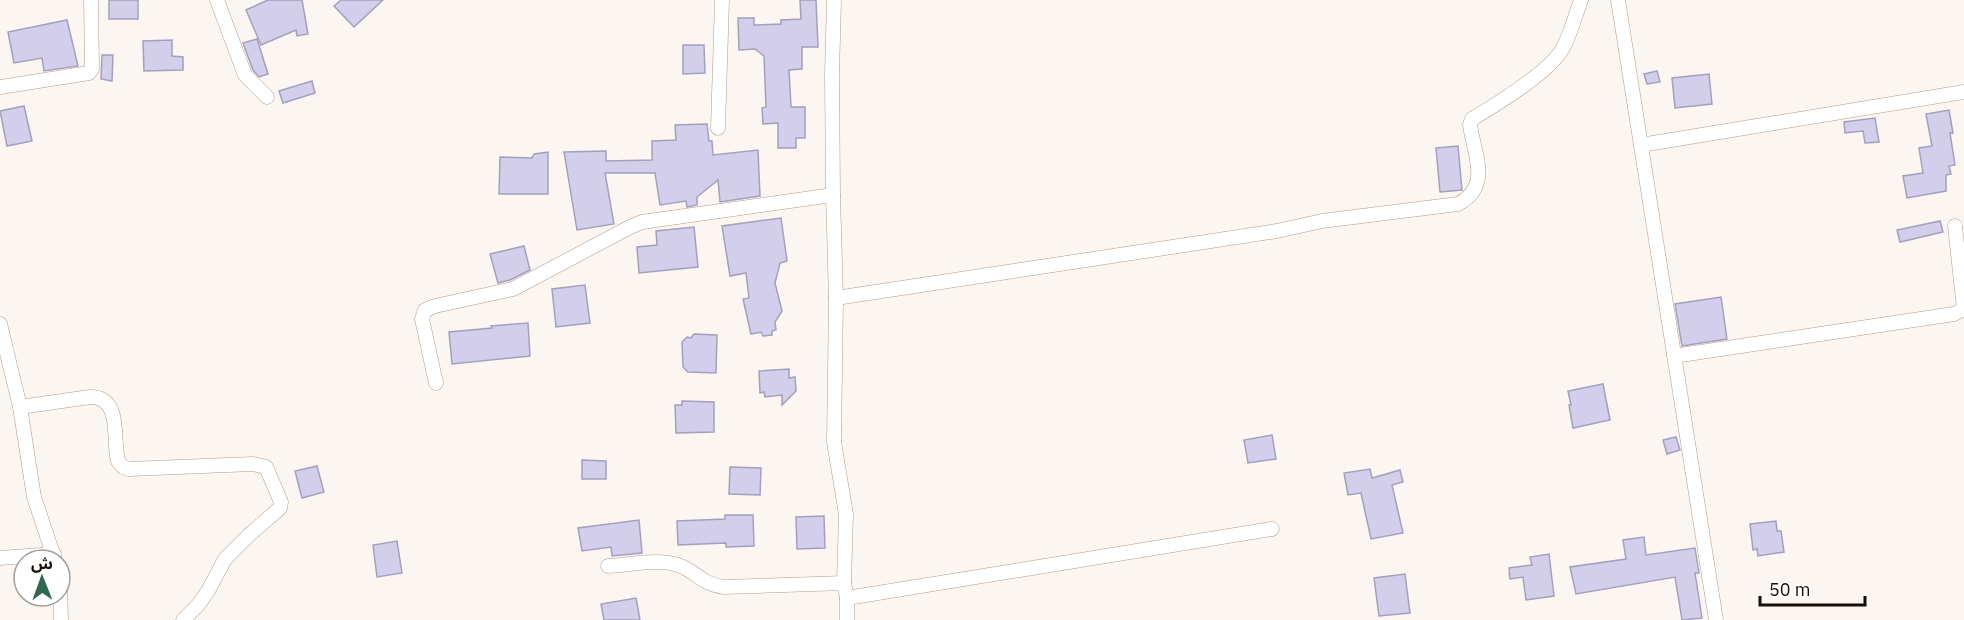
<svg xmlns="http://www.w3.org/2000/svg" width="1964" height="620" font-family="'IBM Plex Sans','Noto Sans Arabic',sans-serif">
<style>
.building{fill:#d2ceeb;stroke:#a4a0bc;stroke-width:1.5}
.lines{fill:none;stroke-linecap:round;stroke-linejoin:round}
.street-casing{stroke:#b39b88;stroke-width:15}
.street{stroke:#fff;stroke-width:14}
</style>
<rect width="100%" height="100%" fill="#fbf6f2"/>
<g class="building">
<rect x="109" y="0" width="29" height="19"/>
<polygon points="268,0 302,0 308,34 297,36 296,30 261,45 246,10"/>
<polygon points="341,0 383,0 354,27 334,6"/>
<polygon points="800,0 816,0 818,47 802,47 802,69 789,70 791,107 805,107 805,138 796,138 796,148 778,148 778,123 763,124 762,108 766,107 764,56 755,49 739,50 738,18 754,18 754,25 781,24 781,20 801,19"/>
<polygon points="67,20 78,66 44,71 42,58 14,63 8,32"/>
<polygon points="257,39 268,74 259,77 253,70 243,43"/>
<polygon points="172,40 172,56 183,57 183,70 144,71 143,41"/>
<polygon points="683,45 704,45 705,73 683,74"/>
<polygon points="102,55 113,55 112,81 101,79"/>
<polygon points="1657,71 1660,82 1647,84 1644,74"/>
<polygon points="1709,74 1712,104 1675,108 1672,78"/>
<polygon points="312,81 315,93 283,103 279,91"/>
<polygon points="24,106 32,141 7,146 0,111"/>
<polygon points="1949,110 1953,133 1950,133 1955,165 1949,166 1951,174 1946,175 1946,191 1907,198 1903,176 1923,173 1919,148 1932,146 1926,114"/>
<polygon points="1875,118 1879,142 1865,143 1863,131 1845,133 1844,122"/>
<polygon points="707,124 709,141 712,141 713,155 758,150 760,196 720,202 718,180 697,197 697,205 687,207 686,201 660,205 655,173 605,173 614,224 577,230 564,152 606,151 606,161 652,160 652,141 676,140 675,125"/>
<polygon points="1458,146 1462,190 1440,192 1436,148"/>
<polygon points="548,152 548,194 499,194 500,157 532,158 534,154"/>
<polygon points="781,218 787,261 780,263 775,283 782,311 775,322 776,330 772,331 772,335 763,336 761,332 751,334 743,299 749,298 746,273 730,276 722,226"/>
<polygon points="1940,221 1943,232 1900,242 1897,230"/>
<polygon points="694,227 698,267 639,273 637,247 657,245 656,231"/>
<polygon points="524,246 530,270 510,280 498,283 490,254"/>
<polygon points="585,285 590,323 556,327 552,289"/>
<polygon points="1721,297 1727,339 1682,346 1675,304"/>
<polygon points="528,323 530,356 452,364 449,332 492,328 491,326"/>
<polygon points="694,334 717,335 716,373 688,372 683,367 682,342 687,337 691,338"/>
<polygon points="789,369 789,378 795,377 796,391 782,405 782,395 765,397 764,392 760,393 759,371"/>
<polygon points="1603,384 1610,420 1573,428 1569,405 1571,405 1568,391"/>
<polygon points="682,401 714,402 714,432 676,433 675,405 682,405"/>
<polygon points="1272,435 1276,459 1248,463 1244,440"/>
<polygon points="1676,437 1680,450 1667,454 1663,440"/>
<polygon points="582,460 606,461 606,479 582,479"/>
<polygon points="317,466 324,492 302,498 295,471"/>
<polygon points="730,467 761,468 760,495 729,494"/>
<polygon points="1370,469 1372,478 1400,470 1403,482 1392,485 1403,533 1371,539 1361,493 1348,495 1344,473"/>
<polygon points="725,515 753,515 754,546 726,547 726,543 678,545 677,521 725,519"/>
<polygon points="824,516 825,548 797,549 796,517"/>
<polygon points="639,520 642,553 612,556 611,547 582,551 578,528"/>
<polygon points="1776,521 1777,531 1781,531 1784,552 1758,556 1757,549 1753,550 1750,524"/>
<polygon points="1644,537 1646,555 1695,548 1699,573 1695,573 1702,618 1682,620 1675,577 1576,594 1570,567 1626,559 1623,540"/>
<polygon points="397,541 402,573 377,577 373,545"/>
<polygon points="1549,554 1554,596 1526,600 1523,577 1510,579 1509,568 1532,565 1530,557"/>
<polygon points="1405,574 1410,613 1379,616 1374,578"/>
<polygon points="636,598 640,620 604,620 601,604"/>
</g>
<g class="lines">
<defs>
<g id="street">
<polyline points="217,0 245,75 267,97"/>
<polyline points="834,0 832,74 833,195 836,298 834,442 846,514 844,583 847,598 847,620"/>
<polyline points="1618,0 1716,620"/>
<polyline points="0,87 89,73 92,69 91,0"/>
<polyline points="718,128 722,0"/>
<polyline points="1641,145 1964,92"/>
<path d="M836,298L1277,231L1322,221L1458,204C1492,186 1474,154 1470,125L1472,119C1497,104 1550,72 1563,48C1571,33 1575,16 1581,0"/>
<polyline points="0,324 20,407 34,497 55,560"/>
<polyline points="1674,356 1954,314 1964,309 1955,226"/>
<polyline points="436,383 422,319 425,310 435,306 513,289 630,227 642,222 833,195"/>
<path d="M20,407L90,397C123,397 112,439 118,461L123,467L129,469L253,464L266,467L281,502L280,508L249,535L225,559L208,591L198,605L183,620"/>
<polyline points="0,558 54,554"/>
<path d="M608,566C630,565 662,557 683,567C702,576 700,583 724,587L844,583"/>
<polyline points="60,585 61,620"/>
<polyline points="847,598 1272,529"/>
</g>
</defs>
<use href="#street" class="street-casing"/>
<use href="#street" class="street"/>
</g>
<g transform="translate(42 578) rotate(359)"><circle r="28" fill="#ffffff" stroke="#a29f9c" stroke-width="1.5"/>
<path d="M0-4.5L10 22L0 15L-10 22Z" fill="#2f6952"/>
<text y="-9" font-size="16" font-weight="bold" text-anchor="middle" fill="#170e07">ش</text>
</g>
<path d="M1760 596v9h105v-9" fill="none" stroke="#170e07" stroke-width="3"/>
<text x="1769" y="596" font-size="18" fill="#170e07" stroke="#ffffff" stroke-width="4.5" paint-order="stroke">50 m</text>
</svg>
